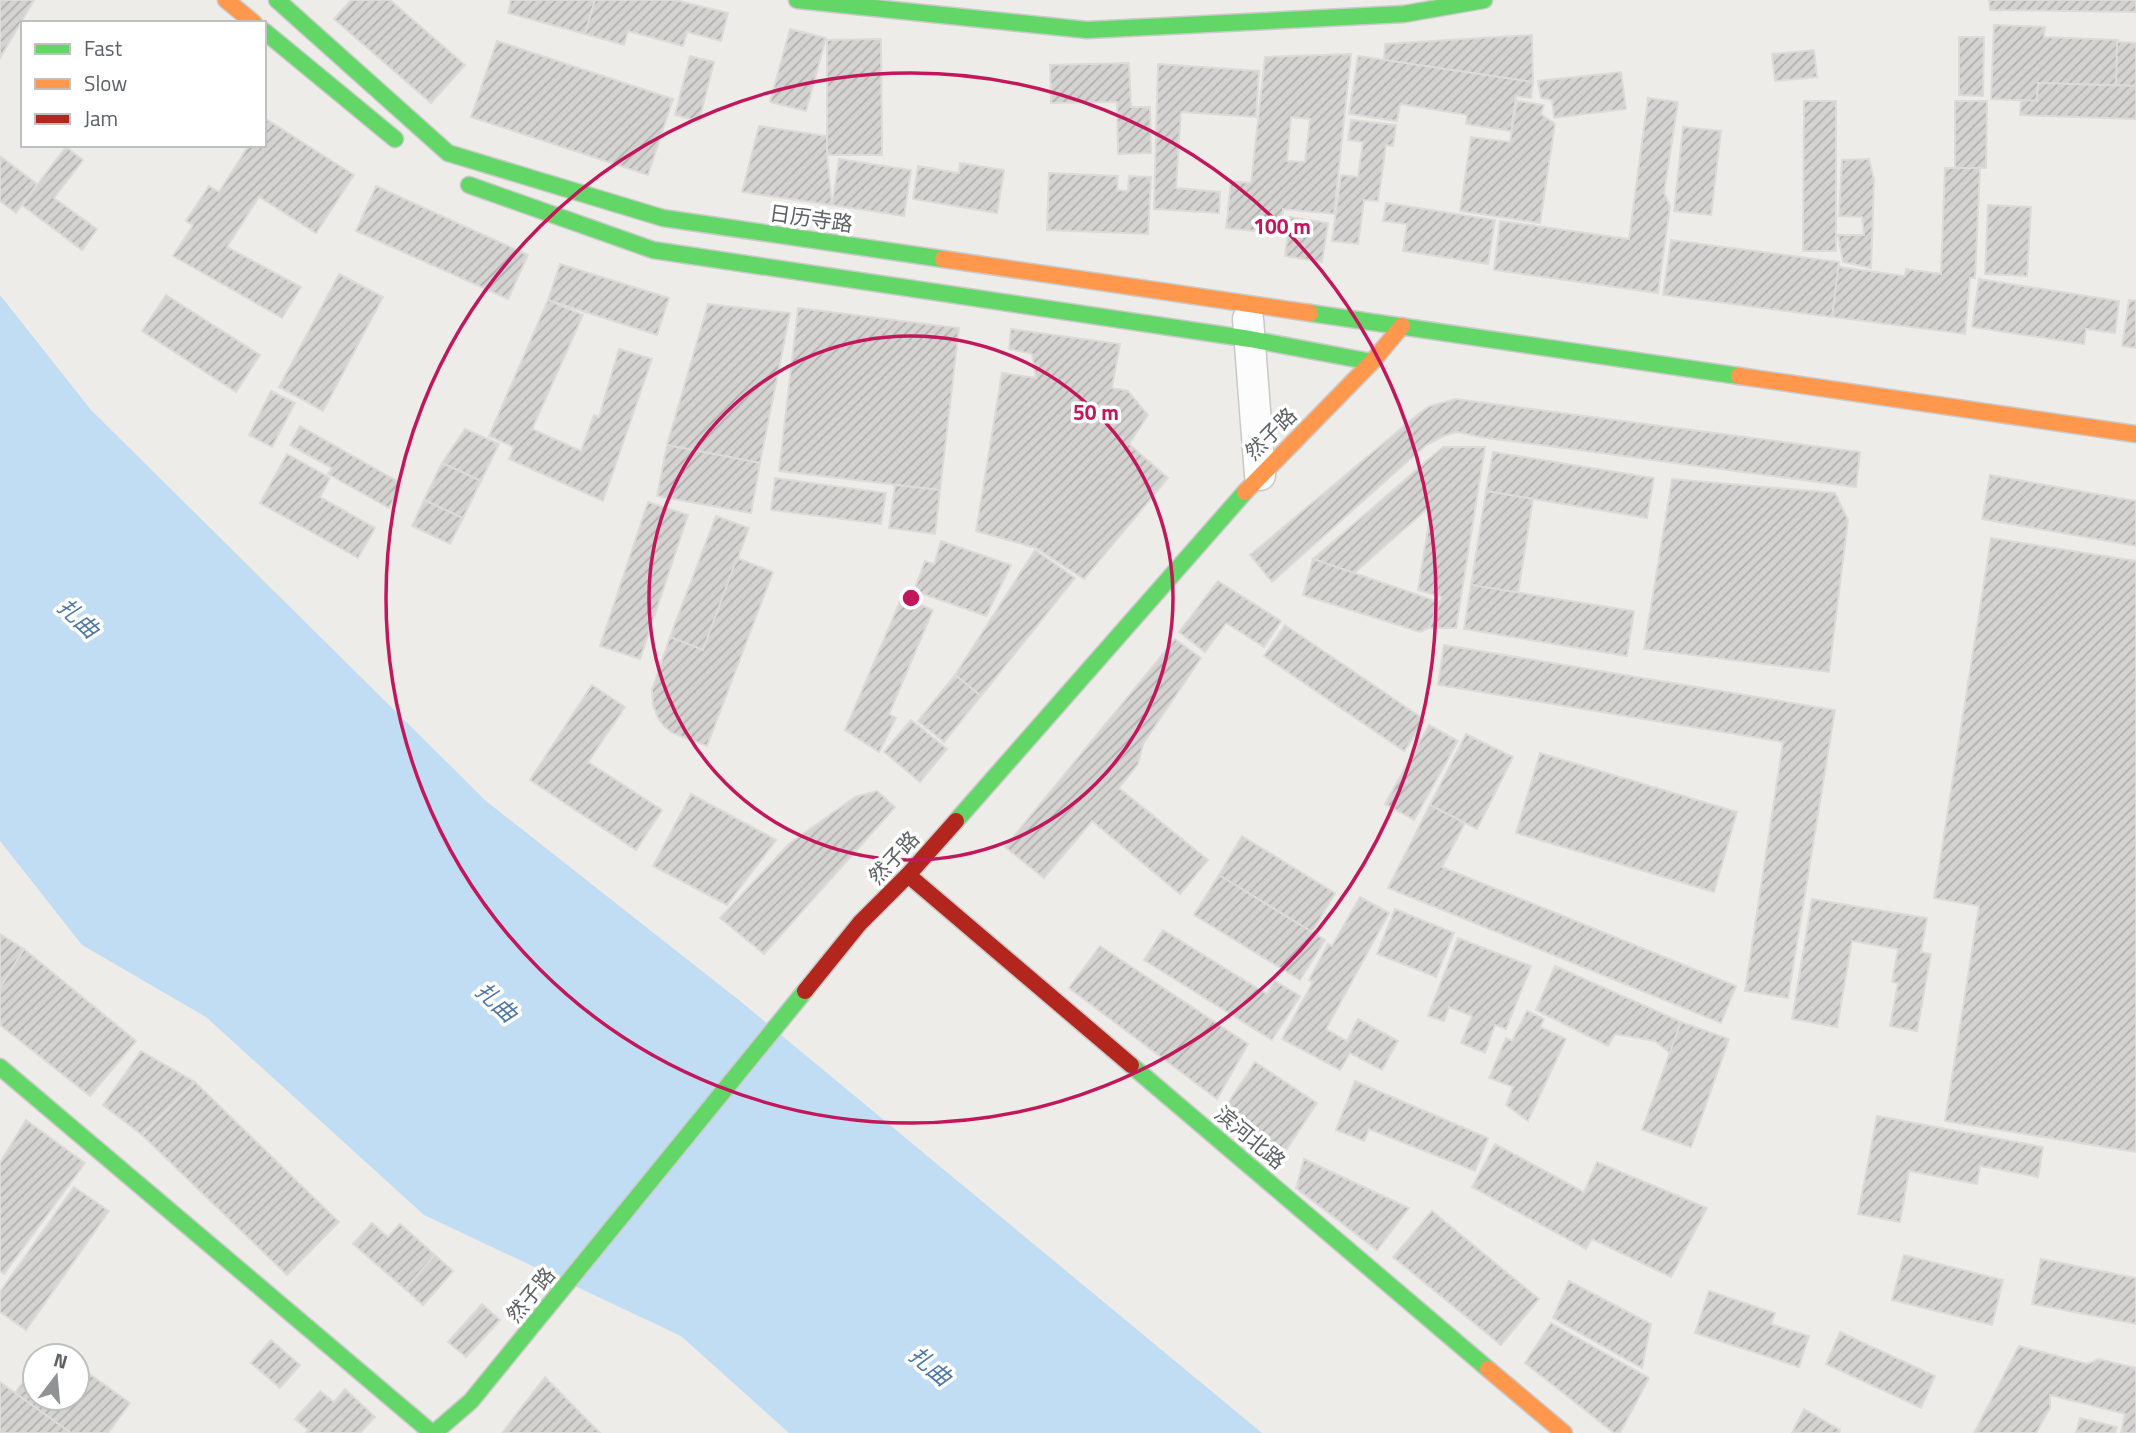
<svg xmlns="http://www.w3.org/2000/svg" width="2136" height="1433" font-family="'Titillium Web','Noto Sans SC',sans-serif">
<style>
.water{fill:#c1ddf3}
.building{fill:url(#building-hatch);stroke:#dcdbd8;stroke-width:2;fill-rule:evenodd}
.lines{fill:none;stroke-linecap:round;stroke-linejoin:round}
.street-casing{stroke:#c8c8c8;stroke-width:33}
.fast-casing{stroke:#cacaca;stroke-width:19}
.slow-casing{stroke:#cacaca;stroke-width:19}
.jam-casing{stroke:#cacaca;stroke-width:19}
.street{stroke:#fcfcfc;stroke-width:30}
.fast{stroke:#63d668;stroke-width:16}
.slow{stroke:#ff974d;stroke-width:16}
.jam{stroke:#b3261e;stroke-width:16}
.ring{fill:none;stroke:#c2185b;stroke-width:3.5}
.labels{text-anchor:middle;stroke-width:7;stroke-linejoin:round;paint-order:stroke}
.street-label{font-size:21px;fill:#5e6165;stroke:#fff}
.water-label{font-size:23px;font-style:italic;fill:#4c77a8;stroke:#fff}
.centre{fill:#c2185b;stroke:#fff;stroke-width:3.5}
.ring-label{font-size:21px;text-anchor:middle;font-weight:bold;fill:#c2185b;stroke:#fff;stroke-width:7;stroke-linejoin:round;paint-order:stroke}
</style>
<defs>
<pattern id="building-hatch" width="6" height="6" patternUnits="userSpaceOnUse" patternTransform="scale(1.75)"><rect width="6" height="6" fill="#d4d3d1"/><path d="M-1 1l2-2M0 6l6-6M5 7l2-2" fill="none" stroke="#afafad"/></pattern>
</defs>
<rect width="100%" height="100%" fill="#edece9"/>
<polygon class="water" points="0,295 91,410 486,801 740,1001 1262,1433 789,1433 681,1336 424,1215 206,1017 82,945 0,841"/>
<g class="building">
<polygon points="0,0 34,0 0,58"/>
<polygon points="351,0 390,0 465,65 431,103 334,19"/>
<polygon points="511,0 595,0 585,34 508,13"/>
<polygon points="595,0 675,0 728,13 721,41 687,32 683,46 628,31 624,45 585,34"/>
<polygon points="1989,0 2136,0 2136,12 1990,10"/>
<polygon points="1994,25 2045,27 2044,37 2118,40 2116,85 2038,83 2037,101 1991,99"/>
<polygon points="790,29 826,38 806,111 770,102"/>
<polygon points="1532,35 1533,82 1384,60 1385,44"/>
<polygon points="1959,37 1984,37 1983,96 1959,95"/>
<polygon points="881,39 882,155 827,155 827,40"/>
<polygon points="497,41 673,99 648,175 471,117"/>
<polygon points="2117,42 2136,43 2136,86 2116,85"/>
<polygon points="1814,50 1817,77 1775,81 1772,54"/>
<path d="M1351,54L1334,214L1283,209L1281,234L1226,228L1231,181L1251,183L1265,57ZM1291,117L1310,119L1305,162L1287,161Z"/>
<polygon points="690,56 714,62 699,121 675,115"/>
<polygon points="1358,56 1533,82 1531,98 1516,96 1511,131 1466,124 1467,115 1400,104 1397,121 1349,114"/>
<polygon points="1129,63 1131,107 1150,107 1151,153 1118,154 1117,102 1051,103 1050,65"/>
<polygon points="1158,64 1259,71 1256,117 1181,112 1176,188 1220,192 1219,213 1154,209"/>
<polygon points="1621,72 1626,109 1554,118 1552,100 1541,98 1538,81"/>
<polygon points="2038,83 2136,86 2136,119 2020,115 2021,100 2037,101"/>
<polygon points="1648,98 1678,102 1664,193 1670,206 1658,293 1494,270 1500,221 1629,239"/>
<polygon points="1517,101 1544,105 1541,114 1555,124 1540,223 1460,211 1471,137 1510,142"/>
<polygon points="1804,101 1836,101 1836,251 1803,251"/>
<polygon points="1955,101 1987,101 1986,168 1955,168"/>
<polygon points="266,119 354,175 316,233 259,197 227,247 301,287 282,318 173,256 193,225 186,221 209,186 219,192 249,145 264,145"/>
<polygon points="1351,120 1396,125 1393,146 1386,145 1378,201 1364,200 1358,244 1332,241 1341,175 1358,177 1363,142 1348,140"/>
<polygon points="759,126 827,136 827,155 832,205 742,192"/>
<polygon points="1683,127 1721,131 1711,215 1674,211"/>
<polygon points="66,147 83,160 54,198 97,229 82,250 22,205"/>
<polygon points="0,156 37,184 16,213 0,201"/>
<polygon points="839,159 911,170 904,216 832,205"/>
<polygon points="1869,159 1874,180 1871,268 1843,262 1838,235 1864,235 1862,217 1839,216 1842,160"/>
<polygon points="960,163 1004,170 997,213 913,199 918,166 959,173"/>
<polygon points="1945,168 1980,168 1975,278 1970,278 1965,334 1832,317 1838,267 1905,276 1906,269 1941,274"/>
<polygon points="1049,173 1118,176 1117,190 1128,191 1129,176 1151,177 1148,234 1047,230"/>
<polygon points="376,186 528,255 508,299 356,231"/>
<polygon points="1386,203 1495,220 1488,264 1403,251 1407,224 1383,221"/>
<polygon points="1988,205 2031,207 2027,276 1985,274"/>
<polygon points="1290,217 1328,223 1322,262 1285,256"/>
<polygon points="1671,240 1839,262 1832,317 1663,295"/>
<polygon points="560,264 669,298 657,335 548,300"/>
<polygon points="339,274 383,297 323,411 279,387"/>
<polygon points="1979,279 2119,301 2115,333 2086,329 2084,344 1972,327"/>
<polygon points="166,295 260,355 236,392 142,331"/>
<polygon points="548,300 583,315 532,429 581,451 594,415 599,417 619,349 652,359 603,501 509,459 514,447 489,436"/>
<polygon points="2129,300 2136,301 2136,348 2122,346"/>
<polygon points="708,304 790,313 760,463 667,445"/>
<polygon points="798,308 959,328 940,490 779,471"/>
<polygon points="1011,329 1120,344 1112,388 1128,391 1148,415 1129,444 1168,478 1084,579 1036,548 976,531 1002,373 1036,378 1032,354 1009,349"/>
<polygon points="271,391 295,403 272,447 249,435"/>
<polygon points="1456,399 1860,452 1856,487 1480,437 1458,432 1446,435 1426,445 1272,582 1250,555 1417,415 1430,406"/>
<polygon points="300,426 402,484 389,508 328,474 332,468 290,445"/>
<polygon points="465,429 499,444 481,481 442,463"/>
<polygon points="667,445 760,463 751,513 657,496"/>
<polygon points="1443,447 1485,447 1456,628 1429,628 1442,597 1418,590 1430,516 1427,509 1354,573 1313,559"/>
<polygon points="1493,452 1654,478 1647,518 1486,491"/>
<polygon points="287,454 330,478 320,497 375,528 358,558 260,503"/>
<polygon points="442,463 481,481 463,518 424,500"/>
<polygon points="1990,475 2136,501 2136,546 1982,519"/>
<polygon points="775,478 886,493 881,524 771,510"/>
<polygon points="1672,479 1835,493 1848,520 1829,672 1644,649"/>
<polygon points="895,485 940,490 935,534 889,528"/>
<polygon points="1486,491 1533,499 1518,593 1471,585"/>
<polygon points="424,500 463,518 450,544 412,526"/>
<polygon points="648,502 688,515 640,659 600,646"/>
<polygon points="716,516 749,528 703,650 670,637"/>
<polygon points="1991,538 2136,561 2136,1152 1945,1121 1979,906 1934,898"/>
<polygon points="941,541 1011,565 986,616 914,591 925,561 934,564"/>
<polygon points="1035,550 1075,578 981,696 955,675"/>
<polygon points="737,558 773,572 707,746 672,733 664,726 658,718 653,705 652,690 670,637 703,650"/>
<polygon points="1313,559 1439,602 1429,628 1420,632 1303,595"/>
<polygon points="1218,581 1281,621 1264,647 1226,623 1205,652 1179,632"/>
<polygon points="1471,585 1634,611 1627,656 1464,629"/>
<polygon points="902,597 933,610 889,714 896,718 879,752 845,730"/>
<polygon points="1285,625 1425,720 1404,751 1264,656"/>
<polygon points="1175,639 1201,658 1143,744 1138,764 1119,788 1208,860 1180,894 1092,821 1044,878 1005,847"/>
<polygon points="1444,645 1835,710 1788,998 1745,991 1783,742 1438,685"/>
<polygon points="955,675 981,696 944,742 918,721"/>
<polygon points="592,685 625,707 588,762 662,810 636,850 530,780"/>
<polygon points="911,720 947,749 920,782 884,752"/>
<polygon points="1429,725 1458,741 1414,820 1385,804"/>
<polygon points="1466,734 1513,757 1477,829 1430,805"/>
<polygon points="1540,753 1737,812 1714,892 1516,833"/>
<polygon points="877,791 895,807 764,954 720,918 789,844 855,797"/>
<polygon points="691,794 776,840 727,905 653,866"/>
<polygon points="1430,805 1465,823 1442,867 1736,986 1721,1023 1388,888"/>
<polygon points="1242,836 1335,893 1312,932 1219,875"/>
<polygon points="1219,875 1325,940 1300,980 1194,915"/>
<polygon points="1360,897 1389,913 1326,1029 1347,1041 1358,1019 1398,1041 1382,1070 1350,1053 1340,1070 1282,1039 1313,982 1309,980 1328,944 1332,946"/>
<polygon points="1812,899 1927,918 1921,952 1931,954 1917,1031 1890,1026 1898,983 1892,982 1898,949 1852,941 1837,1027 1792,1019"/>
<polygon points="1395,909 1454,933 1436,977 1377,954"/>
<polygon points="1163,930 1267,994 1275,981 1300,996 1272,1040 1144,960"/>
<polygon points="0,934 24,949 0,988"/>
<polygon points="1458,938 1531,966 1506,1029 1495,1025 1485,1053 1461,1043 1472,1016 1449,1007 1444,1021 1428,1016"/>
<polygon points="1100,946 1248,1044 1217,1099 1069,988"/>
<polygon points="24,949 136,1041 90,1096 0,1025 0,988"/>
<polygon points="1555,966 1681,1022 1670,1053 1655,1041 1615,1034 1608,1046 1536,1010"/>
<polygon points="1527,1011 1544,1019 1540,1027 1566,1039 1528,1121 1506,1105 1513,1087 1489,1078 1506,1038 1512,1041"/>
<polygon points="1681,1022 1729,1039 1691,1147 1642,1130"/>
<polygon points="141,1051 195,1082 142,1135 103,1105"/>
<polygon points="1255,1062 1317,1103 1279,1161 1217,1120"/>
<polygon points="1355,1081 1488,1138 1475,1171 1369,1129 1364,1141 1336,1130"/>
<polygon points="195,1082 339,1222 287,1275 142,1135"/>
<polygon points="1877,1116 2043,1147 2038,1177 1980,1166 1977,1184 1909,1171 1900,1222 1858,1214"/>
<polygon points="26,1120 85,1163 4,1274 0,1271 0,1163"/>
<polygon points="1495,1144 1584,1192 1597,1162 1707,1208 1671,1277 1592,1239 1586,1249 1472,1187"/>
<polygon points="1304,1159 1409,1208 1377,1250 1296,1188"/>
<polygon points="74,1187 109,1211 26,1330 0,1312 0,1292"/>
<polygon points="1432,1211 1539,1299 1501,1345 1393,1257"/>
<polygon points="372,1223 388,1237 400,1224 435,1255 405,1289 353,1244"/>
<polygon points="435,1255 453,1271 423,1305 405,1289"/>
<polygon points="1904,1255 2003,1280 1992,1325 1892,1300"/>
<polygon points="2041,1259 2136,1278 2136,1324 2032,1304"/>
<polygon points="1569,1281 1651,1324 1642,1368 1553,1318"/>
<polygon points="1709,1291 1775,1313 1771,1324 1809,1336 1799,1367 1695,1333"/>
<polygon points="482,1304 500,1320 466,1357 448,1342"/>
<polygon points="1551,1323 1649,1378 1620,1433 1614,1433 1525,1363"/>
<polygon points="1840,1332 1935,1376 1921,1408 1826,1364"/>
<polygon points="271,1340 300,1365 280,1388 251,1363"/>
<polygon points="2019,1346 2088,1364 2098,1359 2136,1368 2136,1433 2121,1433 2125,1414 2050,1395 2050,1408 2036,1433 1974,1433"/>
<polygon points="77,1365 130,1403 108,1433 71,1433 15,1393 35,1366 35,1398 77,1398"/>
<polygon points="545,1377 600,1433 502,1433"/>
<polygon points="0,1382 15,1393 71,1433 0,1433"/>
<polygon points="345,1389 375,1417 360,1433 306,1433 308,1430 295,1419 320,1391 334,1402"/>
<polygon points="1804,1409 1840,1430 1839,1433 1792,1433"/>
<polygon points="2080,1418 2117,1427 2115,1433 2076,1433"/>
</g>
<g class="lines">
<defs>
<polyline id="street" points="1248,319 1260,475"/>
<g id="fast">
<polyline points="277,0 448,153 663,218 943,259"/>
<polyline points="797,0 1087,30 1404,14 1484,0"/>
<polyline points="264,31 395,139"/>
<polyline points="469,185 653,250 1250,339 1372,362"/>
<polyline points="1310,313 1739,376"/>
<polyline points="956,821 1245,492"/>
<polyline points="1131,1065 1488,1369"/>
<polyline points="0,1067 432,1433"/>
<polyline points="434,1433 471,1401 805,991"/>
</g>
<g id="slow">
<polyline points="226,0 254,23"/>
<polyline points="943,259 1310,313"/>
<polyline points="1739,376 2136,434"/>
<polyline points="1245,492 1372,362 1402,326"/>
<polyline points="1488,1369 1564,1433"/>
</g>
<g id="jam">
<polyline points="908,875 1131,1065"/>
<polyline points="805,991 860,923 908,875 956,821"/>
</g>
</defs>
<use href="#street" class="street-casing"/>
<use href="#fast" class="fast-casing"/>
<use href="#slow" class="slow-casing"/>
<use href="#jam" class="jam-casing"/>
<use href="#street" class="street"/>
<use href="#fast" class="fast"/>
<use href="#slow" class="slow"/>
<use href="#jam" class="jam"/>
</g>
<g class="ring">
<circle cx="911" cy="598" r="262"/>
<circle cx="911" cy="598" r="525"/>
</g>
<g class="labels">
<g class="street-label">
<text transform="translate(811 219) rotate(8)" y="7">日历寺路</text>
<text transform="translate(1271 434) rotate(-45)" y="7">然子路</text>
<text transform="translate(894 858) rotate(-47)" y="7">然子路</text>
<text transform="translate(1250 1138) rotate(40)" y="7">滨河北路</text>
<text transform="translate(531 1295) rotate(-51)" y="7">然子路</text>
</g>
<g class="water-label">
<text transform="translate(78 618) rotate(43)" y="8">扎曲</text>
<text transform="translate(496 1002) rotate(43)" y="8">扎曲</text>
<text transform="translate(930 1366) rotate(40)" y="8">扎曲</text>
</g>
</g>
<circle cx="911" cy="598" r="10" class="centre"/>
<g class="ring-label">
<text x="1282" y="234">100 m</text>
<text x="1096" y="420">50 m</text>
</g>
<rect x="21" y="21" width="245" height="126" fill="#ffffff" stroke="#bfc0c1" stroke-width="2"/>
<rect x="35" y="44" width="35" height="10" fill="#63d668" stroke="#bfc0c1" stroke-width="2"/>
<text x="84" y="56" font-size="21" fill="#5e6165">Fast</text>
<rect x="35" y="79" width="35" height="10" fill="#ff974d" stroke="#bfc0c1" stroke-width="2"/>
<text x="84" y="91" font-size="21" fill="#5e6165">Slow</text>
<rect x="35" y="114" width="35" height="10" fill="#b3261e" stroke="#bfc0c1" stroke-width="2"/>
<text x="84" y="126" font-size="21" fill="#5e6165">Jam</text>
<g transform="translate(56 1377) rotate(16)"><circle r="33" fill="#ffffff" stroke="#bfc0c1" stroke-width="2"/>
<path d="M0-5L12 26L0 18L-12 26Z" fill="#909293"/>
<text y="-10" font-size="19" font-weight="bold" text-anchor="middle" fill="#5e6165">N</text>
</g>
</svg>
